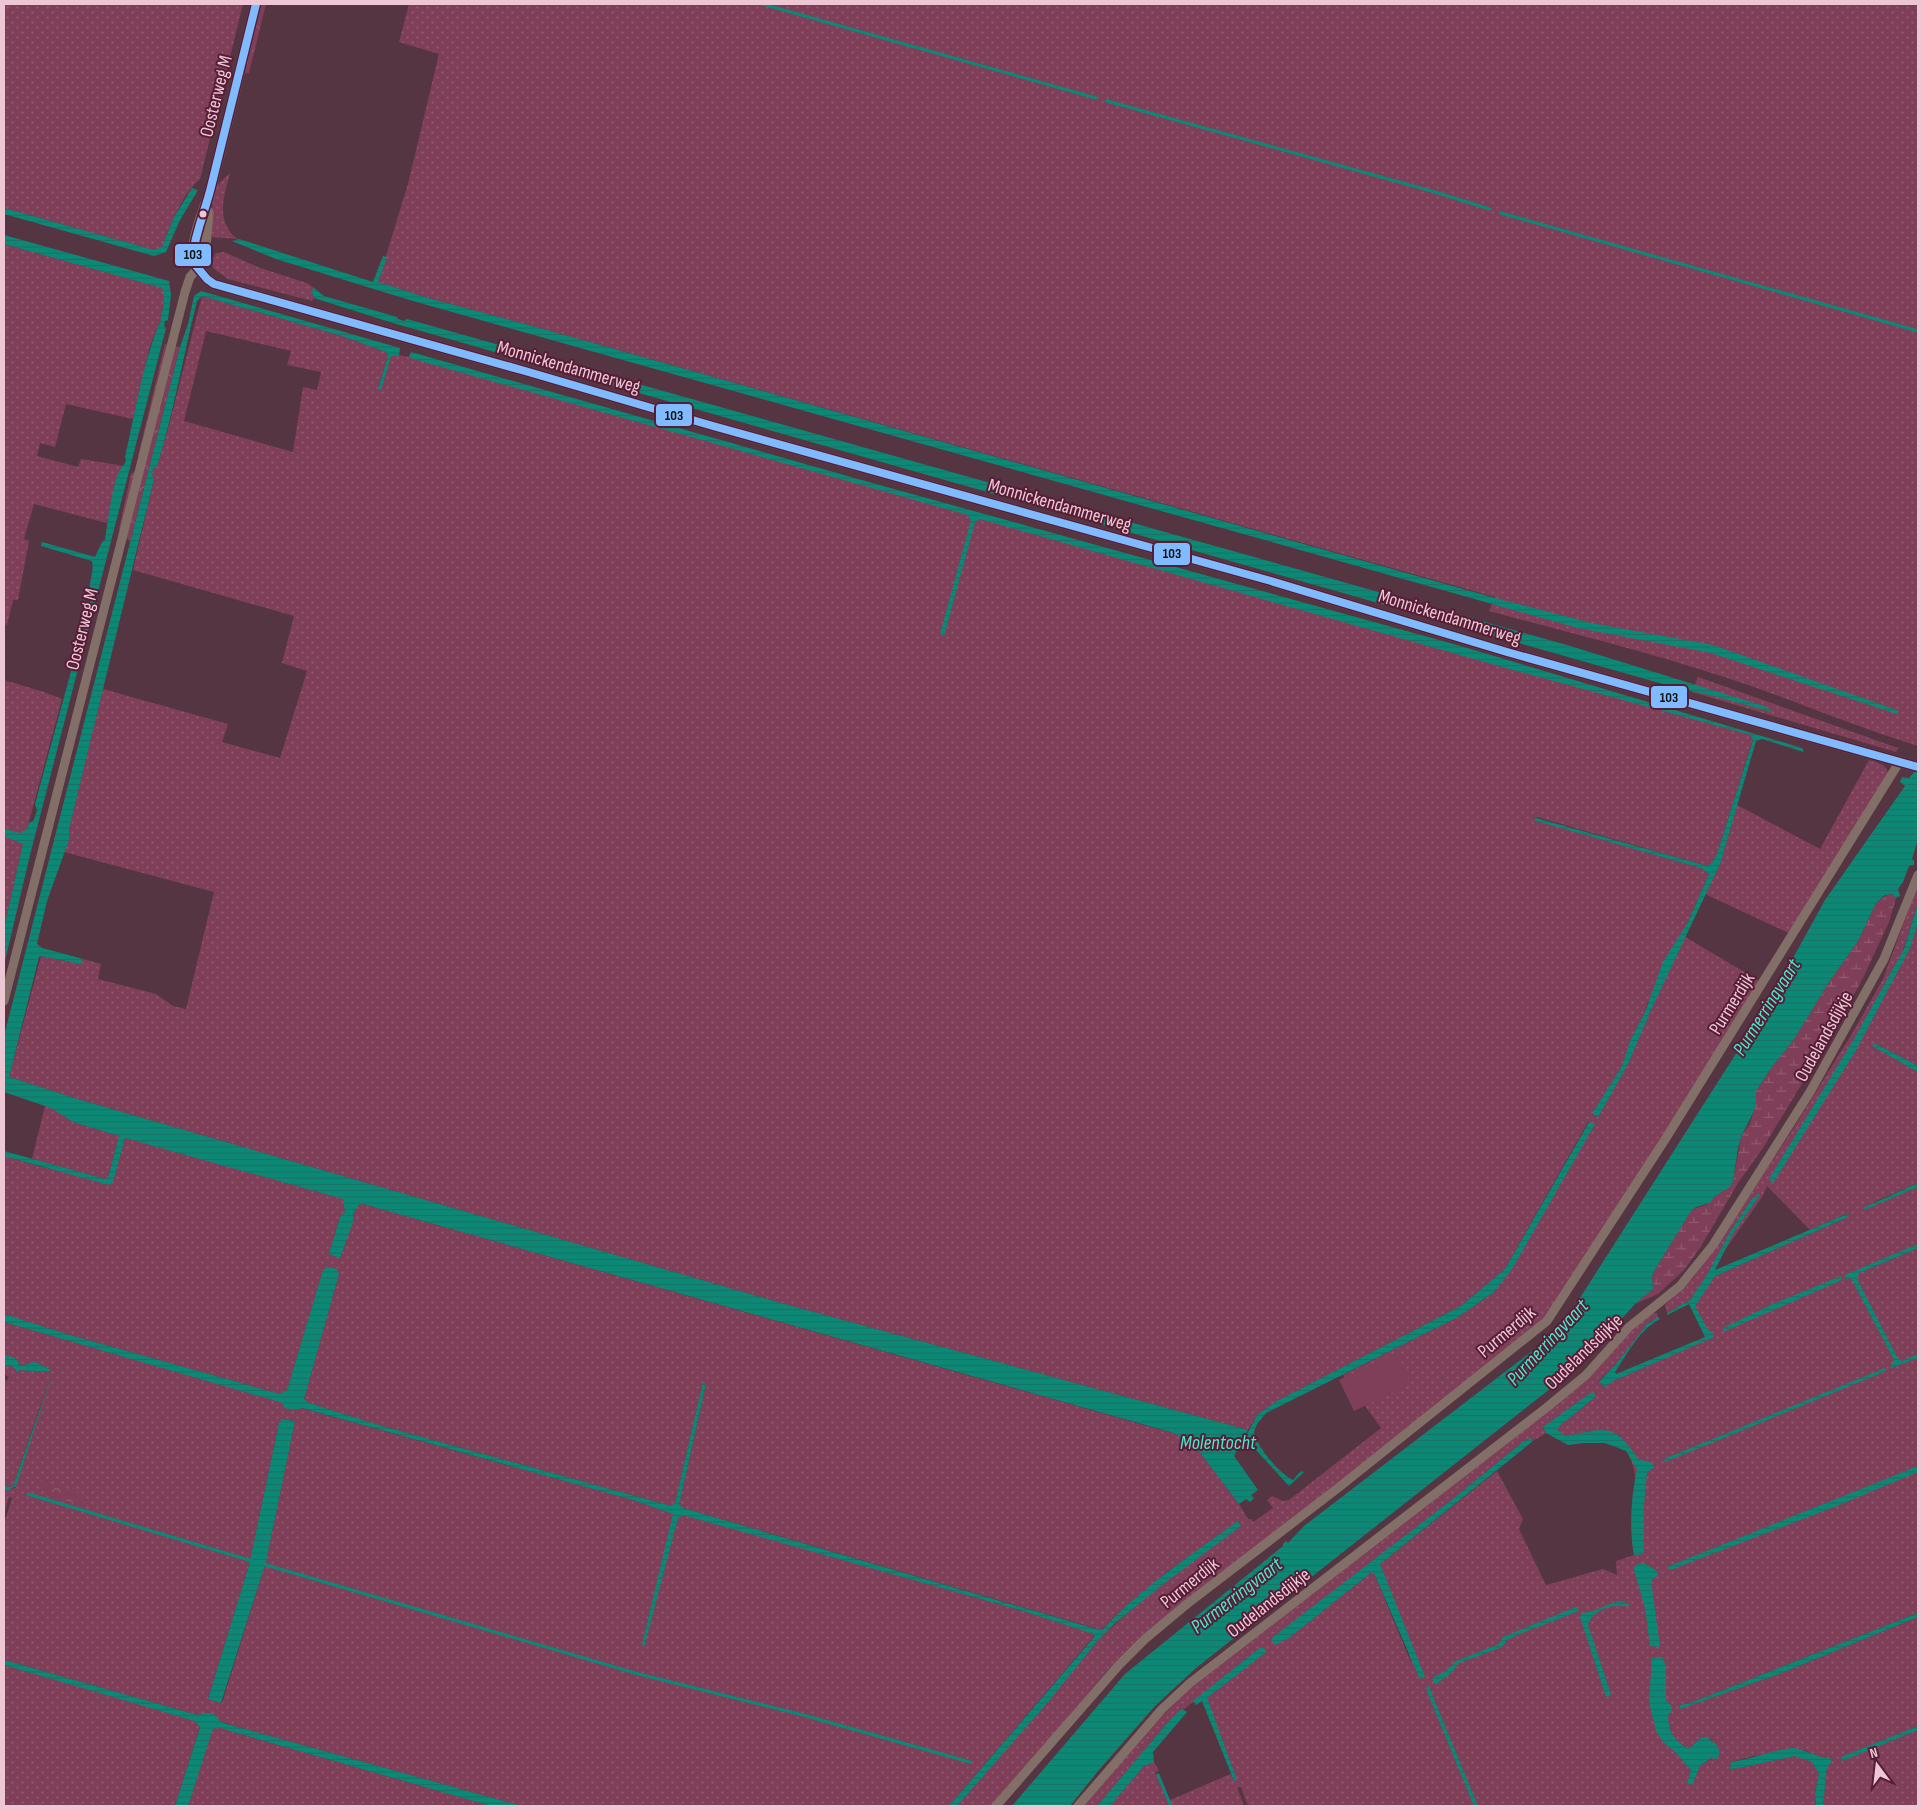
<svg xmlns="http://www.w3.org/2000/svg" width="1922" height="1810" font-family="'Sofia Sans Condensed',sans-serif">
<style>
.grass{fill:url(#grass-dots);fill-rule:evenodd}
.forest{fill:url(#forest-crowns)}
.wetland{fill:url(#wetland-marsh)}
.pitch{fill:#7f3f58}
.water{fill:url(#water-rules)}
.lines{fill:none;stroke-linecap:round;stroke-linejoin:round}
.stream{stroke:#0a8a76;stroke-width:3}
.minor{stroke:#826f67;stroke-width:9}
.tertiary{stroke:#826f67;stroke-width:11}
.bus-1-casing{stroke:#571c36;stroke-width:11}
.bus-1{stroke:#80bbff;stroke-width:8}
.bus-dot{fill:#edc7d3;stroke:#571c36;stroke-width:2}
.labels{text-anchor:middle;stroke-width:4;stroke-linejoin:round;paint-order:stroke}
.street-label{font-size:19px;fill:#edc7d3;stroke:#571c36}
.water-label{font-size:20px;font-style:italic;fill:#4aeaca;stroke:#571c36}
.line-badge{stroke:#571c36;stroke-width:2}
.pale-badge-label{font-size:14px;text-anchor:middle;font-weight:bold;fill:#111}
</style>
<defs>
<pattern id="grass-dots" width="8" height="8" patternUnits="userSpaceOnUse" patternTransform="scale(1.25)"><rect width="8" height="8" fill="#7f3f58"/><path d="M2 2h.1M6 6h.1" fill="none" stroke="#91596f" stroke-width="1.8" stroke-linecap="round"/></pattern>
<pattern id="forest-crowns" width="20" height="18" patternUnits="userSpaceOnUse" patternTransform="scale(1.25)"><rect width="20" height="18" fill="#7f3f58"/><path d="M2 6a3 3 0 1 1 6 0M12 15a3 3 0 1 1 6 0" fill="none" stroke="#91596f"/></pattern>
<pattern id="wetland-marsh" width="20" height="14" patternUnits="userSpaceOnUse" patternTransform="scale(1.25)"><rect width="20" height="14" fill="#7f3f58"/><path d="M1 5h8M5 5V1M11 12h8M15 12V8" fill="none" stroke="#91596f"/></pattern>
<pattern id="water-rules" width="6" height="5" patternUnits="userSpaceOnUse" patternTransform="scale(1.25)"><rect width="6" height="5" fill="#0a8a76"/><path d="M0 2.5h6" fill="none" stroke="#1f6f63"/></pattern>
</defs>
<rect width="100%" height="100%" fill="#563542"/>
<g class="grass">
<path d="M4,4H243L200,179C181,196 171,224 162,248L154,250L4,208Z"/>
<path d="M409,4H1918V746C1863,729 1809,707 1754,687C1668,657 1578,635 1489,611L1495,597L547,330L428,298L378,282L408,184L439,54L399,42Z"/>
<path d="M230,173C224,197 215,220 237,239L211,237L213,189Z"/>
<polygon points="4,244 163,288 165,295 160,325 158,326 150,346 133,419 66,404 55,447 40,443 37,456 78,467 81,459 124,466 120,470 107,523 34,504 24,539 29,541 18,600 13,600 7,625 4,624"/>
<path d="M224,252L260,268L307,283L314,288L311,290L314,298L312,301L228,279L213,268C212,262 212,258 216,253Z"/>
<path d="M202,296L342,336L386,352L388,356L378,388L381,389L391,355H399L409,357L1752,735L1753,739L1717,854L1712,863L1707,866L1537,817L1533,819L1701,868L1709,874L1682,935L1761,982L1550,1312L1532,1331L1134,1645L1108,1670L992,1806H957L1094,1645C1138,1599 1190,1563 1241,1526L1239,1521L1167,1572L1113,1618L1101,1630L683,1508L679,1505L706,1384L703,1383L675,1503L671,1506L375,1424L309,1403L304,1399L339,1274L337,1269L323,1270L287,1390L280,1394L70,1335L4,1314V1156L42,1167L113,1182L125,1138L344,1199L345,1212L340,1217L329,1254L340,1258C347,1241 350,1220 358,1205L363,1204L1165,1431L1174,1433L1195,1446L1239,1504L1248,1519H1251L1253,1522L1273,1508L1267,1500L1272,1496L1283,1501L1289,1500L1381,1428L1343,1375L1458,1317L1494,1292L1595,1124L1588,1122L1505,1269L1461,1306L1277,1401L1257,1415L1248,1430L788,1305L81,1100L9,1077L41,956L81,964L83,959L101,964L98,979L156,994L173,1006L186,1009L214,892L64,852L69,840V829L103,689L228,724L222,742L280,758L307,671L282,663L294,616L133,570L154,479L152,474L153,469L157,466L167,433ZM206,331L291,351L287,365L321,372L317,390L303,387L293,452L184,421ZM1648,1001L1654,1002L1650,1012L1598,1117L1592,1115L1623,1066L1630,1041L1645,1012Z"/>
<polygon points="1698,677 1898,748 1896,752 1692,692"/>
<polygon points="4,680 44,692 62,699 23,844 4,928 4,836 7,837 4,835"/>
<path d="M1869,760C1878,763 1888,764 1888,775L1791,934L1705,894L1720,864L1737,805L1820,849Z"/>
<path d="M1918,885V903L1902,954L1918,917V1066L1874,1043L1873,1046L1918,1072V1183L1867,1205L1918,1187V1244L1859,1273L1918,1248V1613L1690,1703L1680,1705V1708L1779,1674L1918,1617V1726L1841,1758L1842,1760L1918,1730V1806H1823L1827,1765L1832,1762L1830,1758L1817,1757L1805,1750L1754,1756L1731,1762L1730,1769L1739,1768L1795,1756L1812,1762L1819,1774L1815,1793L1816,1806H1248L1241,1787H1237L1244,1806H1110L1144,1766L1154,1762L1159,1771L1155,1772L1168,1801L1228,1775L1231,1774L1234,1781L1207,1698L1265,1652L1261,1647L1168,1722L1097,1806H1084L1141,1737L1190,1688L1508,1439L1652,1313H1657L1658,1317L1647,1324L1616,1364L1599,1381L1604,1387L1613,1381L1704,1341L1708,1331L1692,1304L1715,1276L1848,1217L1846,1214L1810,1230L1767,1186L1762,1197L1690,1300L1667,1313L1665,1305L1693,1278L1706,1259L1791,1132L1853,1032L1883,979ZM1596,1396L1556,1429L1566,1436L1590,1431L1619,1435C1625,1448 1634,1462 1635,1476C1637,1502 1628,1528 1634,1555L1616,1561L1617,1575L1603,1569L1546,1585L1519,1529L1523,1519L1497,1471L1380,1564L1413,1667L1373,1571L1289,1638L1272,1640L1449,1502L1524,1441L1531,1438L1533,1441L1546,1433L1543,1428ZM1644,1563L1657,1571L1658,1575L1638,1581ZM1661,1657L1666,1700L1672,1711L1668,1715C1669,1733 1673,1738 1688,1749L1701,1738L1711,1739L1720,1753L1700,1766L1687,1783L1691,1770L1675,1752L1663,1742Z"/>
<polygon points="45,1106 52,1108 73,1122 119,1136 108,1178 105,1179 32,1159"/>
<path d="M4,1322L284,1403L296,1410L301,1408L633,1500L674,1514L642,1644L678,1517L683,1514L1069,1624L1094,1634L1095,1635L949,1806H522L234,1726L203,1715H197L4,1660V1524L12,1498L9,1497L4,1514V1490L15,1488L51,1375L13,1486L11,1487L4,1486V1379L7,1381L9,1377L4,1374L5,1367L10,1365L19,1370L49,1372L51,1370L35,1362L20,1366C17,1357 12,1357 4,1356ZM283,1419L295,1421L266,1562L222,1703L208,1699L249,1565L279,1423Z"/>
<polygon points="4,1665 195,1720 200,1726 175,1806 4,1806"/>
<polygon points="221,1726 223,1729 491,1806 188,1806 213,1729"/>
</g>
<g class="forest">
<polygon points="252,4 266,4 249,73 234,75"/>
<polygon points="165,344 180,347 130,542 119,529 131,474 145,464 138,456"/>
<polygon points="40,1480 86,1495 82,1506 44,1494"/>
</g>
<path class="wetland" d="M1888,894L1895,895L1896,898L1889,922L1863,978L1839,1022L1763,1148L1738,1183L1700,1248L1684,1270L1658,1294L1635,1304L1653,1289L1652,1277L1654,1271L1691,1211C1696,1207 1700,1207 1706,1205C1711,1203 1713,1197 1718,1194C1724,1189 1729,1188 1733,1181L1741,1137L1750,1123L1756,1103V1091L1774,1064L1793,1041L1829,982L1858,941L1876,903Z"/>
<polygon class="pitch" points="1397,1353 1411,1384 1354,1411 1339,1380"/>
<g class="water">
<polygon points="192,188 198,190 180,220 166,252 154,256 4,214 4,208 154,250 162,247 174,217"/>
<path d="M4,235L169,281L171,295L168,320L165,321L164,326L166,328L30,855L4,965V928L23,844L4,836V829L20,833L27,829L29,823L34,820L37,810L35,804L91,598C86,586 95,574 92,561L41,546L42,542L95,557L102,542L105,540C107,526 113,480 120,470C122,466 125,465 126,460L125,457C135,413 142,368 158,326L160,325C161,313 167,300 162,288L4,244Z"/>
<polygon points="239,239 373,282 383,256 387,257 378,282 428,298 547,330 1495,598 1591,623 1713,645 1899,711 1897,714 1711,653 1578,628 413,301 276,259 232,241"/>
<polygon points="314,288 324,296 397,317 398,319 404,321 407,319 1567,645 1767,707 1772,712 1710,695 1677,688 393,323 314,298 311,290"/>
<path d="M201,291L400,348L399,355L391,356L381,390L378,389L388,356L386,352L342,336L202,296L197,301C183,356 174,412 157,466L153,469L152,474L154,479L69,829V840L47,901L37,944L42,948L83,959L81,964L41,956L39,957L9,1077L81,1100L788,1305L1248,1430L1234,1456L1258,1490L1251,1495L1254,1498L1250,1502L1246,1499L1239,1504L1195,1446L1174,1433L363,1204L358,1205L353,1215V1222L340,1258L329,1254L340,1217L345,1212L343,1199L125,1138L113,1182L109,1185L4,1156V1151L105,1179L108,1178L119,1136L73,1122L51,1108L4,1092V1036L180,347L188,324L194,296Z"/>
<polygon points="411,352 858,479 1457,645 1802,748 1804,752 1762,739 1756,741 1720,864 1650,1012 1628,1064 1598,1117 1592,1114 1622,1066 1630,1041 1645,1012 1663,962 1688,922 1709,874 1701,868 1533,820 1536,818 1707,866 1712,863 1717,854 1753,740 1751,735 1499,666 980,519 975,522 944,636 940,634 971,520 968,515 417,360 409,357"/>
<polygon points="1918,768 1918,839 1912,859 1914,861 1914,865 1909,866 1903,882 1898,889 1900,896 1896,898 1892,894 1885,895 1876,903 1858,941 1829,982 1793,1041 1774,1064 1756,1091 1756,1103 1753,1113 1741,1137 1738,1148 1733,1181 1730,1187 1715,1196 1710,1203 1696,1207 1691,1211 1654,1271 1652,1277 1653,1289 1635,1304 1579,1366 1196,1668 1155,1706 1098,1771 1070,1806 1012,1806 1125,1674 1283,1546 1283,1544 1286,1541 1288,1543 1304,1526 1531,1352 1562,1326 1769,1002 1825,900 1905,786 1900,782 1902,777 1909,778"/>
<polygon points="1918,903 1918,922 1910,948 1856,1050 1773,1183 1769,1179 1854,1039 1904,949"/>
<polygon points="1874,1043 1918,1066 1918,1072 1872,1046"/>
<path d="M1589,1122L1595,1124L1512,1269L1494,1292L1458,1317L1266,1413L1257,1424L1254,1432C1256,1446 1280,1474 1293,1480L1301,1471L1304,1472L1289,1486L1245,1438L1257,1415L1277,1401L1461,1306L1505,1269Z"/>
<polygon points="1918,1183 1918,1187 1864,1210 1863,1208"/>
<path d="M1758,1194L1760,1195L1734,1232L1715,1270L1847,1214L1848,1217L1715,1276L1695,1306L1708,1330L1713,1333L1714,1337L1613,1381L1605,1387L1599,1382L1616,1364L1647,1324L1658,1317L1660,1319C1639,1330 1628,1353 1615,1372L1616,1374L1705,1337L1689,1304L1667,1315V1313L1690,1300L1707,1275L1730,1232L1752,1199Z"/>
<polygon points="1918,1244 1918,1248 1859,1273 1857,1279 1898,1359 1902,1361 1918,1354 1918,1358 1891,1368 1890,1365 1894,1363 1893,1358 1851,1278 1846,1279 1845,1275"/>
<path d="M328,1267L337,1269L339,1274L304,1399L309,1403L375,1424L671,1506L675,1503L703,1382L706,1384L679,1505L683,1508L1096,1629L1102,1630C1141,1588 1191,1555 1238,1521L1241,1526L1166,1582L1115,1623L1094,1645L1048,1702L957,1806H949L1095,1636L1094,1634L1023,1611L683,1515L678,1518L644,1647L642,1644L673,1514L633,1500L302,1408L296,1410L284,1408L283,1403L4,1322V1314L70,1335L280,1394L287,1390L323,1270Z"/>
<polygon points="1841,1276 1842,1280 1723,1332 1723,1328 1771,1305"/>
<path d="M4,1356C13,1356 17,1358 20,1366L35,1362L51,1370L49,1372L19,1370L16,1373L15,1372L17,1370L10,1365L5,1367L4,1373Z"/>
<polygon points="1885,1368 1886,1371 1665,1462 1664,1459"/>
<polygon points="53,1372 16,1486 6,1491 4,1490 4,1486 11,1487 13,1486"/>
<path d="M1592,1392L1596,1396L1556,1429L1566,1436C1606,1428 1615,1423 1638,1459L1652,1463L1654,1468L1647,1472L1644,1505V1554L1634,1555C1629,1526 1631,1498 1637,1469L1626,1451L1605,1443H1584L1568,1445L1546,1433L1543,1427Z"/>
<polygon points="282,1419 295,1421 266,1562 221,1703 208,1699 249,1565 279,1423"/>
<polygon points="1531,1438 1533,1441 1380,1564 1425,1677 1420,1679 1373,1571 1289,1638 1275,1645 1271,1640 1273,1637 1449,1502 1524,1441"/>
<polygon points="1918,1466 1918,1472 1839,1505 1670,1570 1667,1567"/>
<polygon points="1644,1563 1657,1571 1658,1575 1651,1581 1660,1647 1650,1646 1645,1608 1634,1570 1635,1565"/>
<path d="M1620,1601L1629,1604V1606C1625,1607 1621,1605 1617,1606C1605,1606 1590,1614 1588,1625L1611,1695L1606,1697L1580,1617L1582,1613C1591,1614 1608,1603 1620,1601Z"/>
<polygon points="1576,1607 1580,1610 1576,1612 1522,1633 1507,1640 1502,1647 1459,1663 1451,1673 1435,1685 1432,1678 1446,1671 1456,1661 1499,1644 1503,1637"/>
<polygon points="1918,1613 1918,1617 1779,1674 1680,1709 1680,1705 1690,1703"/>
<polygon points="1261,1647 1265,1649 1266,1652 1207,1698 1237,1780 1234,1781 1202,1701 1196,1705 1193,1701"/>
<path d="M1662,1657L1666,1666V1700L1672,1707V1711L1668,1715C1669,1733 1673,1738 1688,1749L1701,1738L1707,1737L1717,1745L1720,1753L1717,1759L1711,1758L1700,1766L1692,1785L1687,1783L1691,1770L1675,1752L1663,1742L1656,1731L1649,1702L1652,1658Z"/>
<path d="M4,1660L197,1715L207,1713L216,1715C219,1723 226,1724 234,1726L522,1806H491L223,1729L221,1727L213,1729L188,1806H175L200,1727L195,1721L4,1665Z"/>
<polygon points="1429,1685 1433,1697 1478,1806 1474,1806 1426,1689"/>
<polygon points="1182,1709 1187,1712 1153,1752 1154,1762 1144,1766 1110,1806 1097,1806 1168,1722"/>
<polygon points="1918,1726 1918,1730 1842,1761 1841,1757"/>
<path d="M1793,1748C1808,1750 1816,1758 1830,1758L1832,1762L1827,1766L1823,1806H1816L1815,1793L1819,1774L1812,1762L1795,1756L1739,1768L1730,1769L1731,1762C1752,1759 1772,1750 1793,1748Z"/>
</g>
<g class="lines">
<g class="stream">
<polyline points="762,4 1096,98"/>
<polyline points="1107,101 1435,192 1490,209"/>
<polyline points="1501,213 1918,331"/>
<polyline points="28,1494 252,1561"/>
<polyline points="263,1564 635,1673 803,1715 970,1762"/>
<polyline points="1158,1775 1171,1806"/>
</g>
<g class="minor">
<polyline points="4,1001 185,292 190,277 198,268"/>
<polyline points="996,1806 1119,1665 1145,1639 1187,1604 1338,1488 1547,1321 1666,1138 1900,761"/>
<polyline points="1078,1806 1162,1709 1190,1683 1546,1408 1586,1375 1629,1327 1680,1286 1713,1245 1810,1092 1884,959 1918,875"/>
</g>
<g class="tertiary">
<path d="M256,4L209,196C201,216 193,239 192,261L207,279L214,284L525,371L713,426L1271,581L1507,652L1918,767"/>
<polyline points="198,268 204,258 208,212"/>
</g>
<defs>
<path id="bus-1" d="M256,4C241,65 226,126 211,187C205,212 194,235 192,261L207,279L214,284L525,371L713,426L1271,581L1507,652L1918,767"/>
</defs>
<use href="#bus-1" class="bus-1-casing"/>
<use href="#bus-1" class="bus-1"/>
</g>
<circle class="bus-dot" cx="203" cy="214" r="4.5"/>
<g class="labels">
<g class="street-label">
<text transform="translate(215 96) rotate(-76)" y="7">Oosterweg M</text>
<text transform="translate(569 366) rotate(16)" y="7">Monnickendammerweg</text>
<text transform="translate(1060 504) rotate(16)" y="7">Monnickendammerweg</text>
<text transform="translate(1450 616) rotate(17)" y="7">Monnickendammerweg</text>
<text transform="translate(81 629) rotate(-76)" y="7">Oosterweg M</text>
<text transform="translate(1731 1003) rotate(-58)" y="7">Purmerdijk</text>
<text transform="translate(1823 1036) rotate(-61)" y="7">Oudelandsdijkje</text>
<text transform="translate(1506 1331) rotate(-40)" y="7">Purmerdijk</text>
<text transform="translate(1583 1351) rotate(-44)" y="7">Oudelandsdijkje</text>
<text transform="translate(1189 1582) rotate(-39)" y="7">Purmerdijk</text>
<text transform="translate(1268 1602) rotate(-38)" y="7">Oudelandsdijkje</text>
</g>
<g class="water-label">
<text transform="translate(1766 1007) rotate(-58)" y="7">Purmerringvaart</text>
<text transform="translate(1547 1342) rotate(-47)" y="7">Purmerringvaart</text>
<text x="1218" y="1449">Molentocht</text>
<text transform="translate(1236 1595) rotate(-38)" y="7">Purmerringvaart</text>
</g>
</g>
<g class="line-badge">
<rect x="174" y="243" width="38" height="24" rx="5" fill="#80bbff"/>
<rect x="655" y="403" width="38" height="24" rx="5" fill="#80bbff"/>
<rect x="1153" y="542" width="38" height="24" rx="5" fill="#80bbff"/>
<rect x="1650" y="685" width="38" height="24" rx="5" fill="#80bbff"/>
</g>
<g class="pale-badge-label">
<text x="193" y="259">103</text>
<text x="674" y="420">103</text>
<text x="1172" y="558">103</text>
<text x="1669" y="702">103</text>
</g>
<rect width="1922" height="1810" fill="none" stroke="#edc7d3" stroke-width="10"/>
<g transform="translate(1877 1765) rotate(345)" stroke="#571c36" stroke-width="4" paint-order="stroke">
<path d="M0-4L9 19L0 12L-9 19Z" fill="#edc7d3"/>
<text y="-8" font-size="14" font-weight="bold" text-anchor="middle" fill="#edc7d3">N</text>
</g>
</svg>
